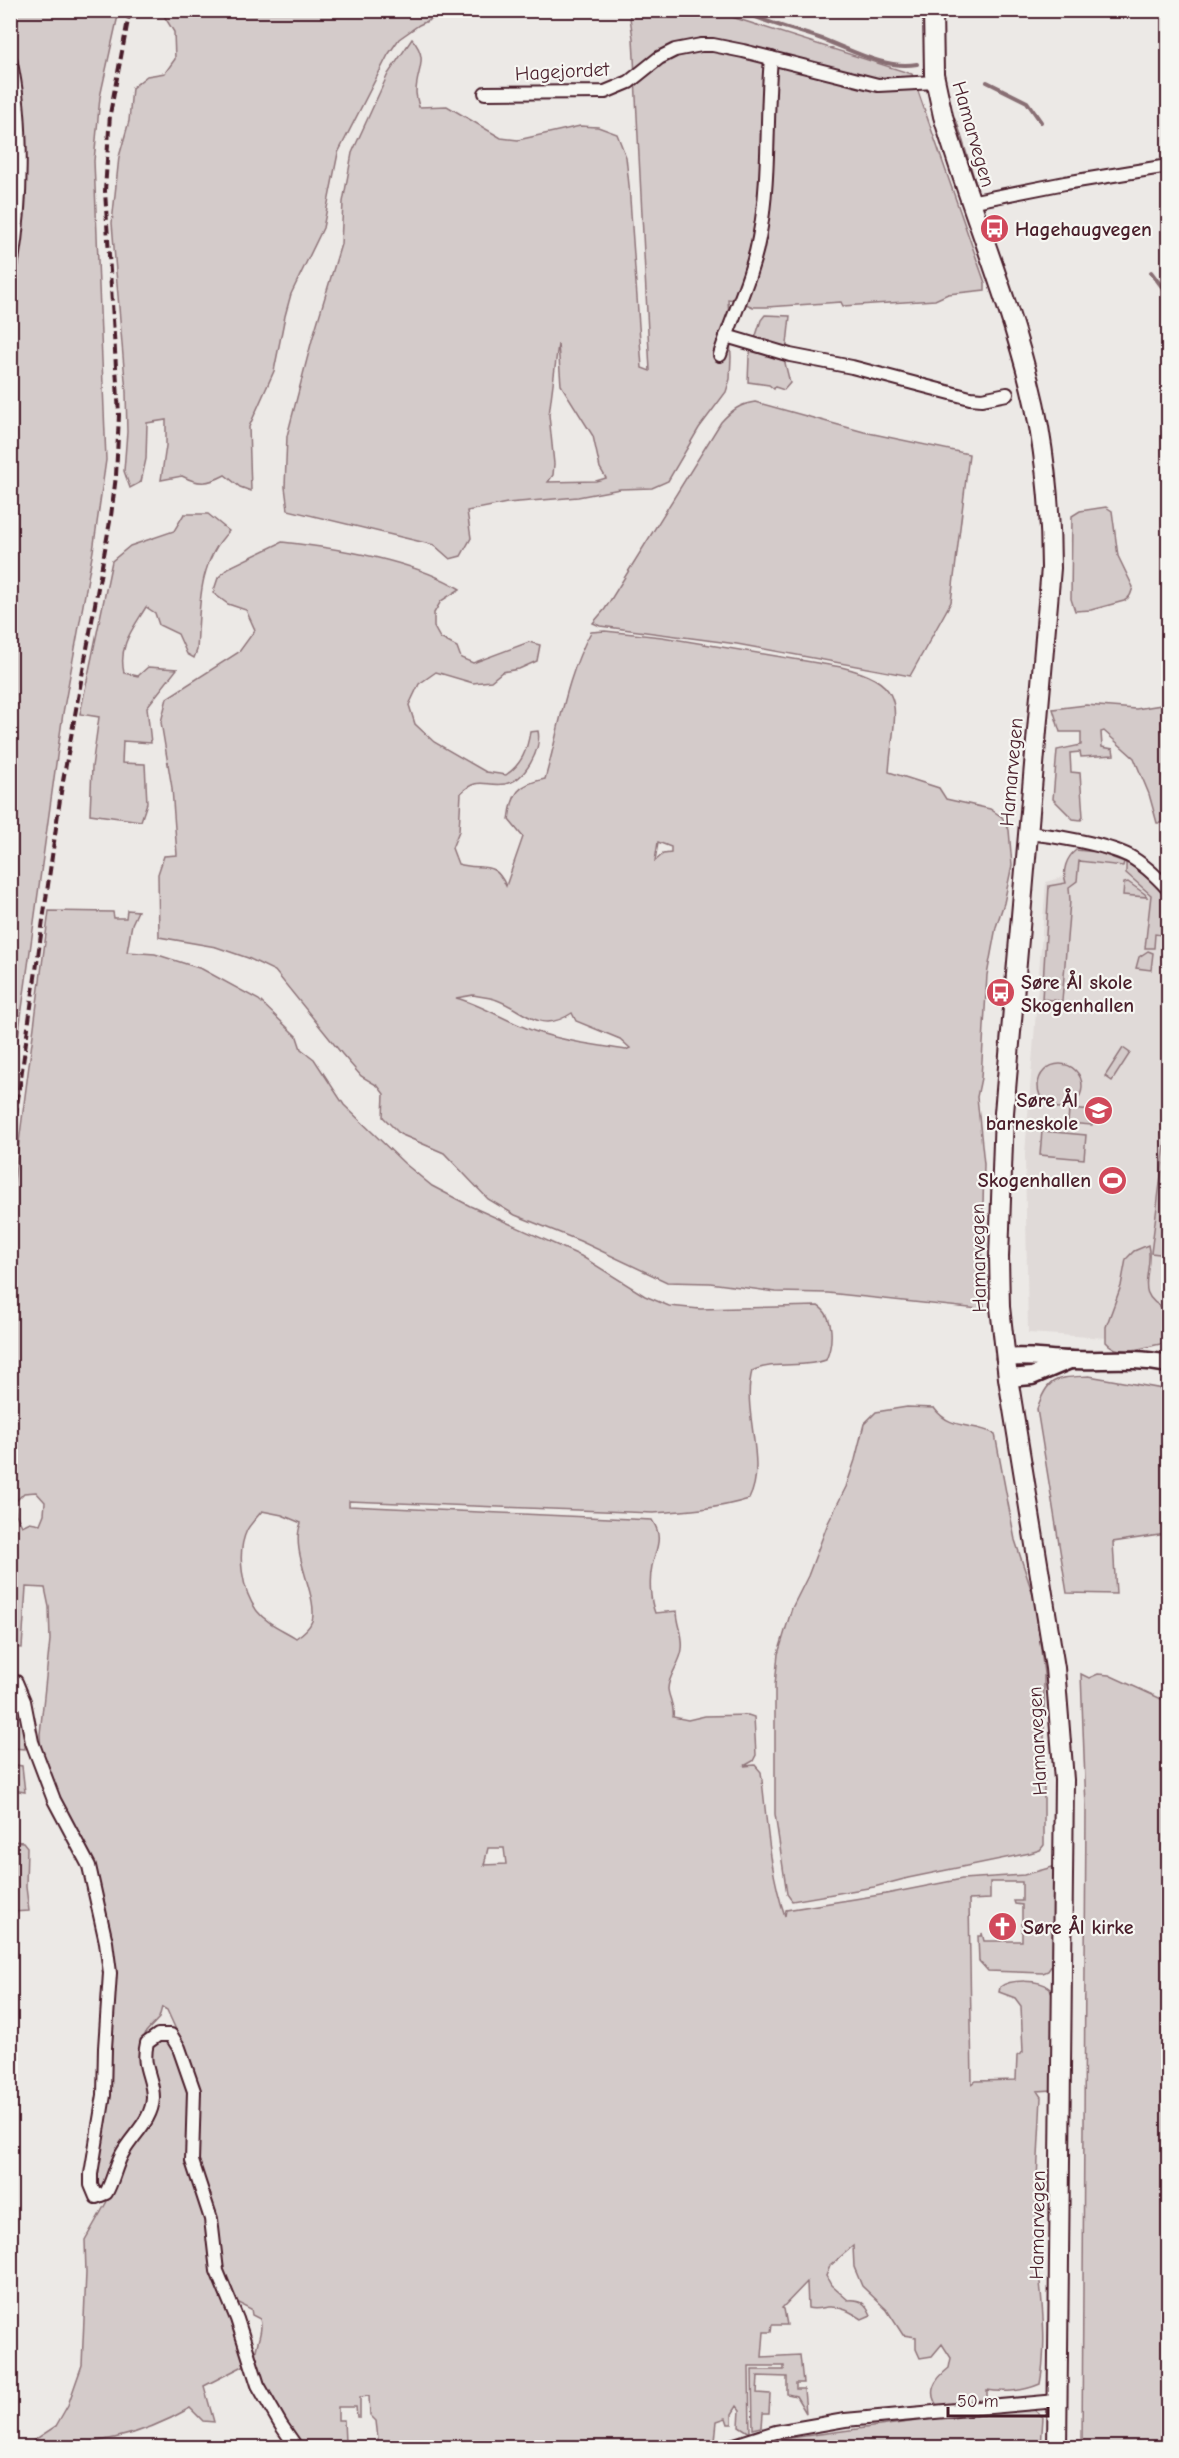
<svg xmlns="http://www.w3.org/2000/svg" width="1179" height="2458" font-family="'Comic Neue',sans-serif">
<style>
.built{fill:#e0dad8}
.green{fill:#d4cbca;stroke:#8f757a;stroke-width:1.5;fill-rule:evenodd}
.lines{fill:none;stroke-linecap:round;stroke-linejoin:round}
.stream{stroke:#886e73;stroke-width:4}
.street-casing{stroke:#4a1f2b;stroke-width:16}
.secondary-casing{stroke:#4a1f2b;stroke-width:21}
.primary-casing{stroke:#4a1f2b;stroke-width:22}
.street{stroke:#f6f6f2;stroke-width:12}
.secondary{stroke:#f6f6f2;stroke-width:16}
.primary{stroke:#f6f6f2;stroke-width:18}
.rail{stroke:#4a1f2b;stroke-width:4;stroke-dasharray:9 4.5;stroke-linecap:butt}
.labels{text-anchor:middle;stroke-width:4.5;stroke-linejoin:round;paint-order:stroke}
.street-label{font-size:20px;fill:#4a1f2b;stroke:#f6f6f2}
.poi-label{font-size:20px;font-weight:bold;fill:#4a1f2b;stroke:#f6f6f2;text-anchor:start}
</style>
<rect width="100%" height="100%" fill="#ece9e6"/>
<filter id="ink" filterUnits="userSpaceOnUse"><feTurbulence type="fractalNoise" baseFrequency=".0167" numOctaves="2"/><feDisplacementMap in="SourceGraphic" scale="12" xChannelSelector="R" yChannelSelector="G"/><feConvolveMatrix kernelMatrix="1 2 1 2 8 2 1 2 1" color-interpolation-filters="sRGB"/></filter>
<g filter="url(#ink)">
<polygon class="built" points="1079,861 1123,866 1126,873 1152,896 1168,922 1168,1342 1028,1333 1025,1154 1046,882 1066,876"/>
<g class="green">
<polygon points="11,11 119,11 100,97 94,161 106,460 93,551 63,713 11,1088"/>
<path d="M161,11H467L436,17L419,25L399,39L388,55L338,153L323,228L291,294L285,316L274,371L249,427L251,491L240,487L225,475C208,484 199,485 182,476L161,480L166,446V420L147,423L146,459L141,482L130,488L124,471L127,432L126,392L112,223L119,157L129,121L132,88L147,76L165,73L175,59L174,32Z"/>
<path d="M629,11H713L912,74L985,283V290L948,294L935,300L843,306L841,302L767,307H753L737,300L728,299L731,357L730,379L726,392L699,428L668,481L652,488L620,489L578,497L507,503L467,511L471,538L461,556L450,559L434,545L288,510L285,487L287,436L312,340L341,244L343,202L352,153L388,74L412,39C430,60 416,70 416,92C416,96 418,102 419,107L447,106L501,138L518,140L580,126L598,127L617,134L626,157L629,185L642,368L650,371L633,38ZM558,344L561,385L593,436L600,468L606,478L596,481L548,482L553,475L554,464L549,415Z"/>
<polygon points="953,120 957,122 976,184 971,181"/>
<polygon points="765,315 790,316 785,363 790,383 784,390 775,387 774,389 769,385 748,382 749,357 761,320"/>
<path d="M755,402L864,432L969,454L951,602L910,676L737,644L600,626L593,623L605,609L721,422C732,410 740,404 755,402Z"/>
<path d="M1106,507L1112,511L1118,556L1133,587C1131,594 1130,598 1124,601L1091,610L1075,611L1071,599L1072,516L1080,511Z"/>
<path d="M184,514H208L229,531C197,564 200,607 197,650L194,658L187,654L178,634L159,625L155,613L146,607C132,630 118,646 124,673L138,676L148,667L177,669L147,707L151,743L123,741L122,763L145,764L147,803L141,821L90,814L92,767L99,717L80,714L112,561L130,546L174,531Z"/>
<path d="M282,542C337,548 413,560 460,589L441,601L434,613V627L440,638L457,647L461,658L473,663L529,642L540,645L537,661L519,669L502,672L491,681L473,683L436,672L419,684L409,705L415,724L434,742L486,772L506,775C522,764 527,750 530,732L538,731C542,749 525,781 505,784C486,787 478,776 461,793L459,831L452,848L458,864C482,871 494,859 506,886L523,837L509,820C512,793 518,784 545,779C559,731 566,676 591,632L605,631L662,637L841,667C913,684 893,712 889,772L939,788L946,799L990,809L1002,817L1009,830L1012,865L1004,903L996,927L987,975L981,1078L977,1097L984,1164L981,1285L984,1306L979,1309L828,1293L776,1292L710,1283L667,1282L580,1241L515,1215L488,1199L444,1153L400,1134L383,1117L384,1094L378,1086L361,1076L342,1054L275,971L248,958L216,947L159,937L158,874L164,856L177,855L172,788L161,722L167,698L239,652L255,630L246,610L228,604L213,593L218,578L228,568ZM658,842L671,847V853L663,854L655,861ZM473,995C481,997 490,997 497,1000C526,1011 539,1035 572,1013L576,1021L620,1039L630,1048L626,1050C595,1045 563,1041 534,1031C507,1022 483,1005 456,998Z"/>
<polygon points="1168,704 1168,823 1157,823 1149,794 1134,758 1104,731 1101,732 1102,747 1113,749 1114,755 1081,757 1080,752 1070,753 1071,772 1080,773 1083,817 1081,820 1073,819 1053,799 1057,750 1081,745 1081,732 1060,732 1053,709 1086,705 1136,709"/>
<path d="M1076,850L1097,852L1124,862L1123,866L1079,861L1077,881L1069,887L1070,901L1062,1001L1042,999L1049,886L1066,883C1062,871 1066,858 1076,850Z"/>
<polygon points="1126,862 1148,878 1168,899 1168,936 1155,934 1154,948 1145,948 1151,895 1126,873"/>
<polygon points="1128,882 1145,894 1147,897 1123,895 1124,883"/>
<path d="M127,910L138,911L132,924L127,952L155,954L202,969L259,1000L297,1037L301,1049L314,1059L344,1105L404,1163L432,1186L470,1206L581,1256L645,1296L669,1306L700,1309L818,1306C835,1316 833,1344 826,1360C802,1369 775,1360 752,1371C741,1412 768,1462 749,1499C717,1509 686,1511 653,1513L349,1501V1506L652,1520C664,1537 656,1549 652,1566C649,1580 650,1600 655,1613L677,1611C677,1624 684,1635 682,1649C681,1663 668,1675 668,1689C669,1699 675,1706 673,1717L688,1720L705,1716L748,1715L754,1717L756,1755L753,1761L744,1766L755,1765L761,1772C767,1820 769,1870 785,1916L786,1910L886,1894L962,1879L1024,1875L1056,1866L1054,1962L1048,1971L1043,1973L988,1971L979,1961L978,1936H982V1933L984,1941H1022V1905L1015,1904L1014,1901H1022V1882H990V1899L969,1900L972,2084L976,2081L1016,2080L1017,2056L1023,2052L1021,2006L1015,1998L999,1992L1000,1987C1010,1979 1040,1979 1050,1988L1053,1998V2090L1037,2091L1041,2097C1039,2140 1036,2184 1036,2227C1037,2279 1050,2331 1040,2384C1024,2391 1004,2393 987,2390V2404L940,2409C925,2393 935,2379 949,2368L951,2358L942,2344L932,2356L920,2358L916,2349V2337L903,2335L887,2310L862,2286L854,2267L853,2246L830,2266L826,2276L831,2285L848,2300C860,2299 866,2303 871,2315L862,2319C851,2312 841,2306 828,2307C821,2308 815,2310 808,2308L807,2282L782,2308L784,2309L787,2325H772L771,2332H764L762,2357L800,2355L803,2383H796V2389H804L806,2413L796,2396L787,2394V2377L758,2376L757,2393L770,2394L769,2413H763L762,2427L753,2429L752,2370H784V2366H749L750,2433L739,2426L740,2410L737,2406L732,2414V2424H728L726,2418L717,2421L715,2441L710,2447H379L376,2421L370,2415L369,2396L360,2397V2417H357L356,2407H338V2420H344L345,2442H341V2447H303C288,2426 256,2387 255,2361C254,2346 264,2333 260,2319L252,2315L251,2309L235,2301L222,2273L198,2171L189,2062L177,2032L167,2010L162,2007L159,2018L146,2032L139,2052L140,2062L149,2091L147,2109L105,2185L100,2187L96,2185L110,1933L100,1887L93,1865L59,1801L41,1755L40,1734L50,1640L49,1607L45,1588L26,1587L22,1648L11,1647L10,1212L49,911L113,912L114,918H126ZM36,1492L45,1502L44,1514L40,1524L30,1522L22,1526L16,1514L15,1502L24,1493ZM262,1511L282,1515L301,1523C289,1552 319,1596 312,1621C309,1629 302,1634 296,1638C284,1630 267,1624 257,1611C242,1591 236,1553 247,1530C251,1523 257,1517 262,1511ZM488,1848H504L506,1864L484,1865Z"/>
<polygon points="1148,951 1153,953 1151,970 1136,968 1139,957"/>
<polygon points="1123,1048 1130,1053 1112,1081 1105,1076"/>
<circle cx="1060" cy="1086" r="22"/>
<polygon points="1069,1109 1093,1111 1092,1125 1068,1123"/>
<polygon points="1168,1121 1168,1255 1151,1253"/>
<polygon points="1042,1131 1086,1135 1084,1159 1040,1155"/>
<path d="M1148,1245C1155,1272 1130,1294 1168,1310V1343C1149,1344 1121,1360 1106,1342V1327L1121,1286L1126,1259L1134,1251Z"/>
<path d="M1089,1376L1168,1390V1530L1166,1534L1113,1542L1116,1594L1067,1593L1037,1409C1048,1376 1056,1378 1089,1376Z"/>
<path d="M907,1407L934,1408C951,1431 972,1422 995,1434L1015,1540L1035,1601L1044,1674V1845L1040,1850L1030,1853L908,1878L874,1887L792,1901L787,1894L775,1814V1685L778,1654L792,1608L808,1576L828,1523L846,1487L855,1460L864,1424L876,1412Z"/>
<polygon points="1081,1674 1089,1678 1098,1674 1109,1675 1168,1702 1168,2447 1082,2447 1086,1808"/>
<polygon points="10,1685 18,1692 25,1735 25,1749 11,1748"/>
<polygon points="10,1764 22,1766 25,1792 13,1790 12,1797 11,1796"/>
<polygon points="11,1841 23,1842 27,1847 26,1887 29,1911 11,1912"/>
<path d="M160,2040L168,2042L172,2047L188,2088L189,2113L206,2214L245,2365L204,2386L214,2422L203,2421L190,2408C139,2437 92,2448 33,2441L56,2426L68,2405L82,2365L86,2273L85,2240L114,2189L127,2154L145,2131L151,2047Z"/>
<polygon points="1029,2406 1043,2417 1041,2447 756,2448 790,2438"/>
</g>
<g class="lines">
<g class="stream">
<path d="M740,10C765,23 793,29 819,38C850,49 884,70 917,64"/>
<polyline points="987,82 1027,102 1041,122"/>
<polyline points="1151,272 1168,295"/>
</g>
<defs>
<g id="street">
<path d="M10,59C24,119 22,211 10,272"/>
<polyline points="485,93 605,92 629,82 659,58 675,50 701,45 713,45 743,51 878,85 936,82"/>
<polyline points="970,202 1065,183 1168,166"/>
<polyline points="726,336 790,355 852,367 970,398 982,399 1007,394"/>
<path d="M720,355C732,316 752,278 759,238C770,182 766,116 771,58"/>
<path d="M1029,833C1056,836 1105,844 1129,856C1144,864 1157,877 1168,889"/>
<path d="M10,1681L16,1682L24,1701L32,1742L54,1800L89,1866L106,1942L110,1973L105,2048L104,2095L91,2174V2185L96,2197L106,2193C113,2181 115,2167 122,2154C132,2135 152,2121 153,2098C153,2076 141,2068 147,2043L158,2035H171L179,2048L194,2091L192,2161L211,2219L217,2271L237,2319L258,2385L281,2425L297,2448"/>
<polyline points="725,2448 776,2432 845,2420 1057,2401"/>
</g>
<g id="secondary">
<path d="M1005,1358C1028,1355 1048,1360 1071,1360C1105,1361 1134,1357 1168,1364"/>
<polyline points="1008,1378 1032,1376 1070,1360"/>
</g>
<path id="primary" d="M933,10L934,74L943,116C973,219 1020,323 1039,427C1047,474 1051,521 1051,568L1004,1113L999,1257L1000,1307L1008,1378L1055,1668L1064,1780L1057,2448"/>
</defs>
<use href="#street" class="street-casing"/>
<use href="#secondary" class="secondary-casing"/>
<use href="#primary" class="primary-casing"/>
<use href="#street" class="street"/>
<use href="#secondary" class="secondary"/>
<use href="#primary" class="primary"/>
<polyline class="rail" points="10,1156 61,792 111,516 116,476 119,415 105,191 110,114 130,10"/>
</g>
</g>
<defs>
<symbol id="bus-disc" viewBox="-11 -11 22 22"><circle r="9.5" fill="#d1495b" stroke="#f6f6f2"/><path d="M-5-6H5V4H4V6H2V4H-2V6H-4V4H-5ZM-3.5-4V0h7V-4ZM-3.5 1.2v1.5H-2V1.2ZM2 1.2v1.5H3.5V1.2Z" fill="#fff"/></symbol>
<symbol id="school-disc" viewBox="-11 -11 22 22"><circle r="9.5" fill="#d1495b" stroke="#f6f6f2"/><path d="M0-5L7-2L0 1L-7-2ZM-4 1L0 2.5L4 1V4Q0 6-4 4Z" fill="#fff"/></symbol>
<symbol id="stadium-disc" viewBox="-11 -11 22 22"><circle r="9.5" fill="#d1495b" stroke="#f6f6f2"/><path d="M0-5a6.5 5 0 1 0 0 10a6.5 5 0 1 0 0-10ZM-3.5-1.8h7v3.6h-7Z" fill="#fff"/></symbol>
<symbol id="church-disc" viewBox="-11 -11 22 22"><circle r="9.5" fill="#d1495b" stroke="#f6f6f2"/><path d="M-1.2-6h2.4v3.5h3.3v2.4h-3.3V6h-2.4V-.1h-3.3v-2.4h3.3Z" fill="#fff"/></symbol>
</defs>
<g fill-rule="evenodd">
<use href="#bus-disc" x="978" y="212" width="33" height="33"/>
<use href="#bus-disc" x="984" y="976" width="33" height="33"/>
<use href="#school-disc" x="1082" y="1094" width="33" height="33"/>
<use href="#stadium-disc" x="1096" y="1164" width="33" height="33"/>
<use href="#church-disc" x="986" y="1910" width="33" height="33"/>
</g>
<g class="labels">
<g class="street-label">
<text transform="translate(562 71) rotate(-3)" y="7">Hagejordet</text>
<text transform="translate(974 134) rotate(74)" y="7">Hamarvegen</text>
<text transform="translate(1011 772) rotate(-85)" y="7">Hamarvegen</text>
<text transform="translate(978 1258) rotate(-91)" y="7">Hamarvegen</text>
<text transform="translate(1037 1741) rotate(-93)" y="7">Hamarvegen</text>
<text transform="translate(1037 2225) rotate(-89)" y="7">Hamarvegen</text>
</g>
<g class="poi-label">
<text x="1015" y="236">Hagehaugvegen</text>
<text x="1021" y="989">Søre Ål skole<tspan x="1021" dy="23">Skogenhallen</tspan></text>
<text x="1078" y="1107" text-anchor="end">Søre Ål<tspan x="1078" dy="23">barneskole</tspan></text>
<text x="1091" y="1187" text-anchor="end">Skogenhallen</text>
<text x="1023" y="1934">Søre Ål kirke</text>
</g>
</g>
<rect width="1179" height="2458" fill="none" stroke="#f6f6f2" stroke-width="36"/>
<rect x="18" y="18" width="1143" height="2422" fill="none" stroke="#4a1f2b" stroke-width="2" filter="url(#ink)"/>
<path d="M948 2407v9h100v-9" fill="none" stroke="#4a1f2b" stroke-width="3"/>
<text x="957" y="2407" font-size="18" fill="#4a1f2b" stroke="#f6f6f2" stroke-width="4.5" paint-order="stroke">50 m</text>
</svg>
